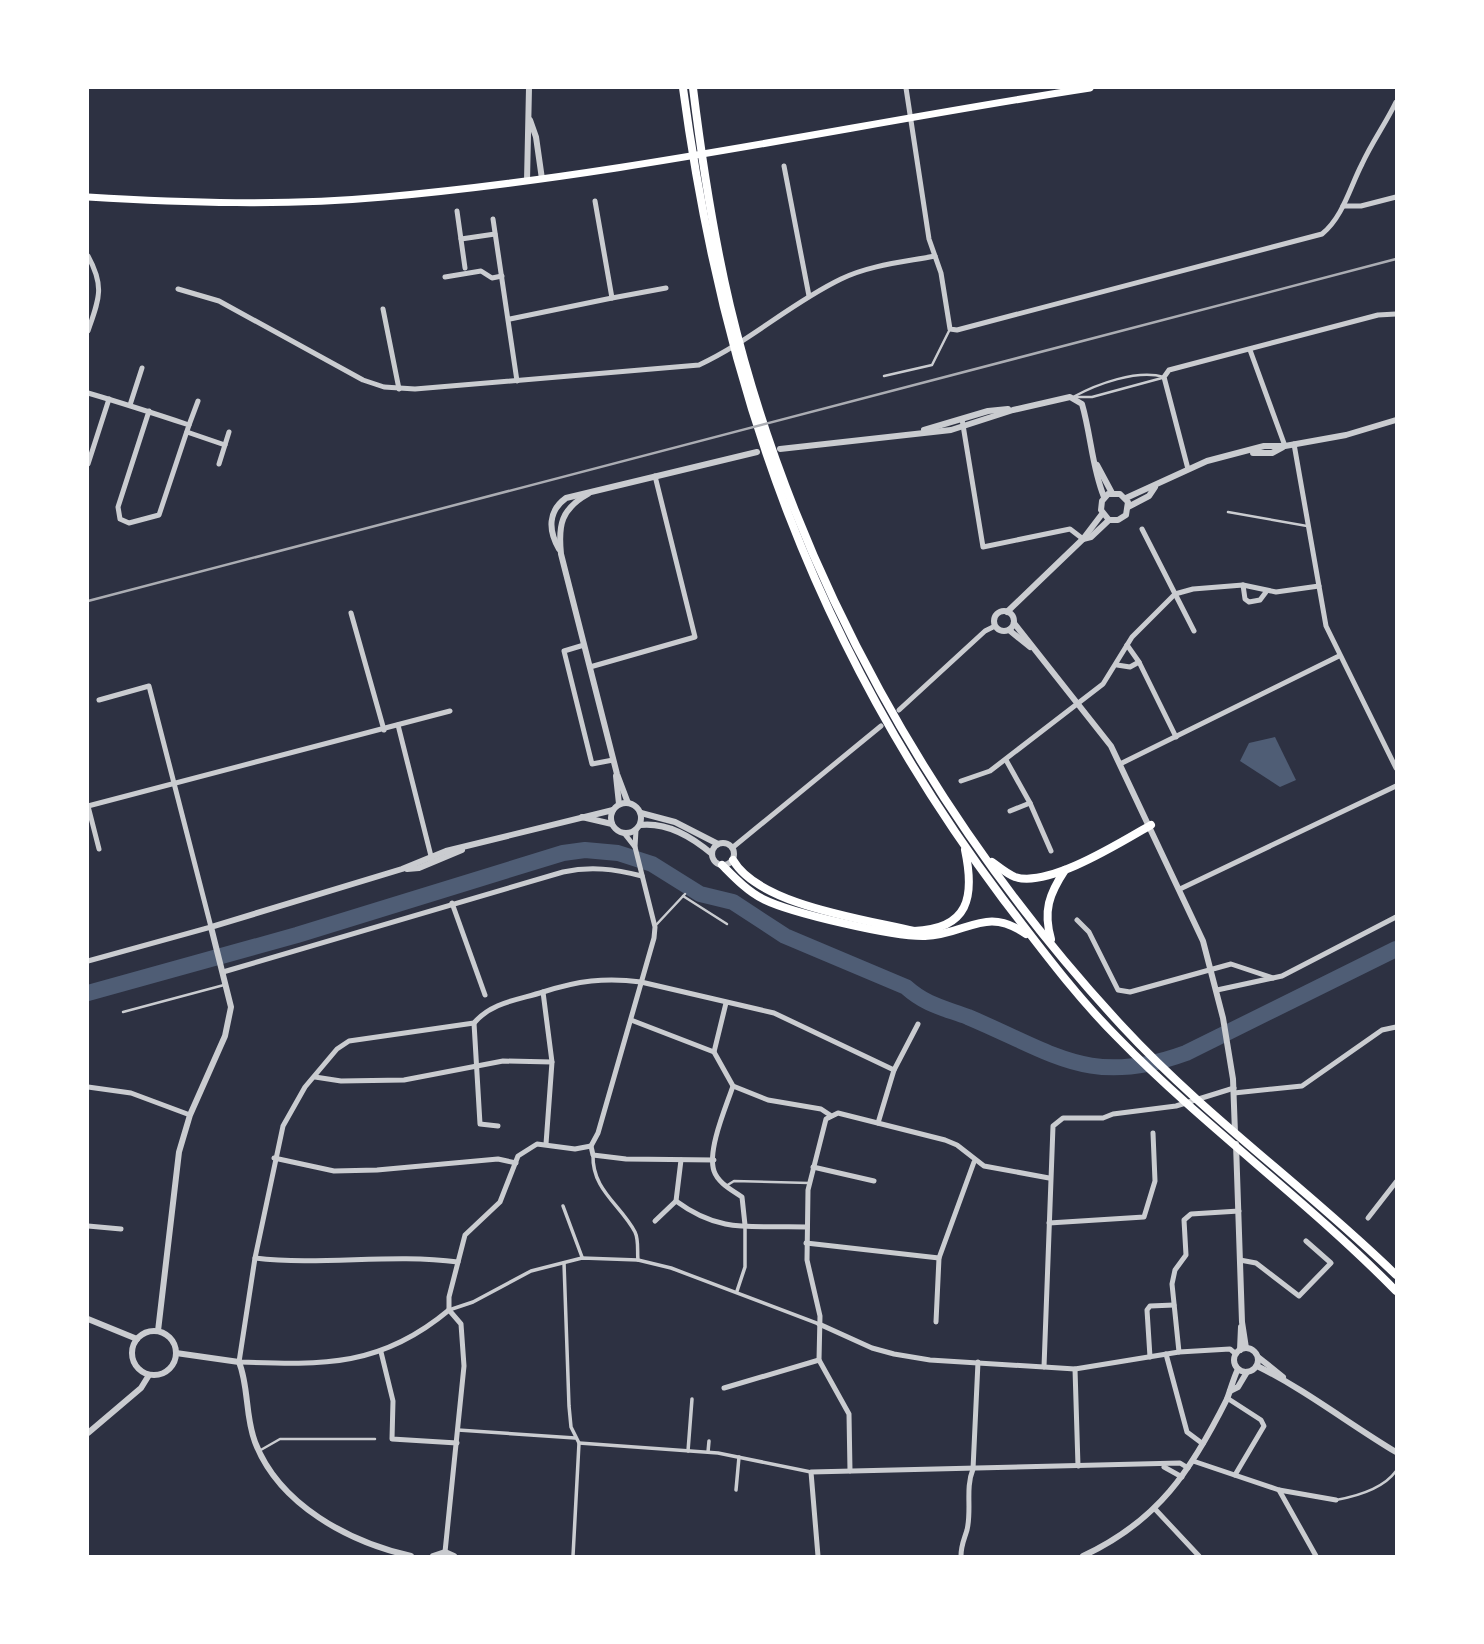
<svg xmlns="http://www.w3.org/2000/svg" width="1484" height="1644" font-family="Manrope,sans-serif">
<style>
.water{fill:#4f5d75}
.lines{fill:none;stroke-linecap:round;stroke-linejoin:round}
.river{stroke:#4f5d75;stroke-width:16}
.service{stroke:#caccd0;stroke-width:2.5}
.pedestrian{stroke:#caccd0;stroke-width:3.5}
.minor{stroke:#caccd0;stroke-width:5}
.tertiary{stroke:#caccd0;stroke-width:6}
.secondary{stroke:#fff;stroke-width:7}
.primary{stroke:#fff;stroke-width:8}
.rail{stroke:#abadb3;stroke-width:2.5}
</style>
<rect width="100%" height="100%" fill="#2d3142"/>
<polygon class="water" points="1275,737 1296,780 1280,787 1240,761 1249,743"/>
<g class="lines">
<path class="river" d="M88,993L297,935L563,853L585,850L618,853L652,864L700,894L733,902L785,936L906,987C926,1005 944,1008 968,1017C1054,1053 1090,1088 1186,1053L1396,949"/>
<g class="service">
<polyline points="884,376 932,365 950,329"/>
<path d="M1073,397C1097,384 1137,369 1164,377"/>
<polyline points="1077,397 1092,397 1162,378"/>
<polyline points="1228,512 1307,526"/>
<polyline points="683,896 727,924"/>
<polyline points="656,925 685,894"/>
<polyline points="123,1012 224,985"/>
<polyline points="726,1186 734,1181 809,1183"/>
<polyline points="259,1451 280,1439 375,1439"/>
<path d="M1336,1500C1358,1496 1383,1489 1396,1471"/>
</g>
<g class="pedestrian">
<path d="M593,1155C592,1190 620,1204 635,1232C639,1240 637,1252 638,1260"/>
<polyline points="563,1206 582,1257"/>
<polyline points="564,1263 569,1406 571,1427 579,1443 573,1556"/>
<polyline points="737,1291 745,1267 745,1227"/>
<polyline points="449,1310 473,1302 531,1271 582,1258 638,1260 671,1268 819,1324"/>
<polyline points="458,1430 575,1438"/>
<polyline points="579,1443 718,1453 811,1472"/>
<polyline points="688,1451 692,1399"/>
<polyline points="708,1452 709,1441"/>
<polyline points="736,1490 739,1457"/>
</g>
<g class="minor">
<path d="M906,88L929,239L941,273L950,329L957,330L1322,234C1343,217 1350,187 1362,164C1372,142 1386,123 1396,102"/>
<polyline points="784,166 809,296"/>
<polyline points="1343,206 1361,206 1396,197"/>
<polyline points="457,211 465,268"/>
<polyline points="493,219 517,381"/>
<polyline points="461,239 495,234"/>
<path d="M88,256C105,287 99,299 88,331"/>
<polyline points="445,277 481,271 492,278 502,276"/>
<path d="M178,289L219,301L363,380L384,387L415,389L699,365C749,342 791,303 841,279C870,265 904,262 935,256"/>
<polyline points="612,298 666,288"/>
<polyline points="383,309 399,389"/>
<polyline points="510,319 612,298 595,201"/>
<polyline points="1250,350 1285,446"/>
<path d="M88,393C122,403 156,414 189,425L159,515L129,523L120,519L118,507L149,411"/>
<polyline points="130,405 142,368"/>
<polyline points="962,419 983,547 1070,529 1083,539"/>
<polyline points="189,425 198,401"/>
<polyline points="187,432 225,445"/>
<polyline points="1294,444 1326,626 1396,768"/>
<polyline points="88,464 109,399"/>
<polyline points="219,464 229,432"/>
<polyline points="1188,469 1164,377 1169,370 1378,315 1396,314"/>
<polyline points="1142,529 1194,631"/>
<polyline points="1243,585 1245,599 1249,602 1260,600 1266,592"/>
<polyline points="351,613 384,730"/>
<polyline points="584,645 564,651 592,764 613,760"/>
<polyline points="1139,662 1176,737"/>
<polyline points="1117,665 1130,667 1139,662 1127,645"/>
<polyline points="590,667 695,637 655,476"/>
<polyline points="899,710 985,631 995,626"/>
<polyline points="398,725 432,860"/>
<polyline points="1006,760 1030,803 1051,851"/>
<polyline points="1120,764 1339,656"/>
<polyline points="961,781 990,771 1103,684 1132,637 1175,594 1193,589 1243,585 1276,592 1319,586"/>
<polyline points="88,806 450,711"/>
<polyline points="88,806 99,849"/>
<polyline points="1010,811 1030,803"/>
<polyline points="636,830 635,847 655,927 654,938 598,1133 591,1146 593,1155 626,1159 714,1160"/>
<polyline points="624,833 635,847"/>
<polyline points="732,848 881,726"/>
<polyline points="1180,889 1396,786"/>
<polyline points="452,903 485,995"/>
<polyline points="1077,920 1089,932 1118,990 1130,992 1231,964 1273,978"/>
<polyline points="88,961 211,927 149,686 99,700"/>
<path d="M223,972L563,872C591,866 614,869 642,876"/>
<polyline points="1217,990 1282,976 1396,917"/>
<polyline points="543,992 552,1062 546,1144"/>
<polyline points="631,1020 714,1052 733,1086 768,1100 821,1109 830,1115"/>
<polyline points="474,1023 480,1124 498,1126"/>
<polyline points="714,1052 726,1003"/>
<polyline points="894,1070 918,1024"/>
<polyline points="315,1077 341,1081 404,1080 503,1061 552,1062"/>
<path d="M733,1086C726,1107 707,1150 714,1171C718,1183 732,1190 742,1197L745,1225"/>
<polyline points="88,1087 131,1093 190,1115"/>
<polyline points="1234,1093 1302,1086 1382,1030 1396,1027"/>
<polyline points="274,1158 334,1171 377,1170 498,1159 516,1163"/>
<polyline points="813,1167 874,1181"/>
<path d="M676,1201C722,1235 753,1225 807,1227"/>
<polyline points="1368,1218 1396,1182"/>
<polyline points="655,1221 676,1201 681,1160"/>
<polyline points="1049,1223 1144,1217 1155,1181 1153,1133"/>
<polyline points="88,1226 121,1229"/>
<polyline points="806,1243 939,1258"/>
<path d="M255,1258C322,1266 391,1253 458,1262"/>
<polyline points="1240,1260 1256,1263 1299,1296 1331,1263 1306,1241"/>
<path d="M449,1310C381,1367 325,1365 239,1362L255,1258L283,1126L305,1087L337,1049L349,1041L474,1023C492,1002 518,1000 543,992C577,981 605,977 641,982L774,1013L894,1070L878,1123"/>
<polyline points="449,1310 449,1297 465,1235 500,1202 518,1156 537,1144 575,1149 591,1146"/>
<polyline points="936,1322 939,1258 974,1162"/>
<polyline points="819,1324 872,1348 894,1354 930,1360 1044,1367 1075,1369 1179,1352 1230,1349 1236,1354"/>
<polyline points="381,1352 393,1401 392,1439 457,1443"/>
<polyline points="1179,1352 1172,1284 1175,1270 1186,1255 1184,1220 1191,1214 1239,1211"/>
<polyline points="1166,1354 1187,1432 1203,1444"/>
<polyline points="1150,1357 1147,1310 1150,1306 1174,1305"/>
<polyline points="1044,1367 1053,1126 1063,1118 1103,1118 1113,1114 1176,1106 1234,1088"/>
<polyline points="1075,1369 1078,1466"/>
<polyline points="724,1388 819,1360"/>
<polyline points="1227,1398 1261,1420 1264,1426 1235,1475"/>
<polyline points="1193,1461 1279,1490 1336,1500"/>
<polyline points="1164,1467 1182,1477"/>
<polyline points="850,1471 849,1414 819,1360 820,1316 807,1260 808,1190 826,1119 838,1113 945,1140 957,1145 984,1166 1049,1178"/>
<polyline points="1279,1490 1316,1556"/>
<polyline points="1155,1509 1199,1556"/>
<polyline points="445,1552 464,1366 461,1324 449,1310"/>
<polyline points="818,1556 811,1472 1180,1463 1188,1468"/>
<path d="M961,1556C961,1545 964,1540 967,1530C972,1509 965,1489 973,1469L978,1362"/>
</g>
<g class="tertiary">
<polyline points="530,120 536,137 542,179"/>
<polyline points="527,181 529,88"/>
<polyline points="924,430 988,411 1008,409"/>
<path d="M780,449L951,430L1013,410L1070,397L1082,404C1091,435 1092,468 1104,497"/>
<polyline points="1253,453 1272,453 1283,447"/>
<polyline points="1097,465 1112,493"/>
<path d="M588,494C561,509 558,525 561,554L617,774L628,803"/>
<polyline points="1126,498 1207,461 1264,446 1285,446 1346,435 1396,420"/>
<polyline points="1128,507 1149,496 1155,487"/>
<polyline points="1083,539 1091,537 1109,520 1118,520 1126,515 1128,502 1120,494 1108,494 1102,501 1101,510 1109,520"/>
<path d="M559,549C548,530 548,511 566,498L757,452"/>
<circle cx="1004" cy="621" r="10"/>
<polyline points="1007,612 1083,539 1102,514"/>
<polyline points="1014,623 1111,746 1203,941 1223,1018 1233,1079 1235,1133"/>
<polyline points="1009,630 1030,647"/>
<polyline points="616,776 619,804"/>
<circle cx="626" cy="818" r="15"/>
<polyline points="641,813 675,822 718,844"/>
<polyline points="582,817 612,824"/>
<path d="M640,825C668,822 692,837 712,854"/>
<circle cx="723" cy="854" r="11"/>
<polyline points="407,869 419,868 462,850"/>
<polyline points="1236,1144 1242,1322 1246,1348"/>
<polyline points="88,1319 137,1339"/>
<polyline points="158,1331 179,1152 190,1115 225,1036 231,1007 211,927 402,869 446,851 613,810"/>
<circle cx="154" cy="1353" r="22"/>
<circle cx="1246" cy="1360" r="12"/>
<polyline points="1240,1350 1241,1327"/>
<path d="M176,1353L239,1362C249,1387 245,1416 255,1442C279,1505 349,1542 411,1556"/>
<polyline points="1258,1357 1283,1377"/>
<path d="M1257,1366C1306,1390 1349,1424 1396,1452"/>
<polyline points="1230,1391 1238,1387 1247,1372"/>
<polyline points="88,1433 141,1388 149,1375"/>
<polyline points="433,1556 445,1552 454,1556"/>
<path d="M1083,1556C1158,1521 1191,1471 1227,1399C1231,1389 1233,1379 1238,1369"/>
</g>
<path class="secondary" d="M88,197C186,203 286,206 384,197C621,176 855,124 1090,88"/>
<g class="primary">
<path d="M683,88C724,393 817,651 1003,899C1040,947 1075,995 1118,1038C1206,1128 1309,1202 1396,1291"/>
<path d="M693,88C702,161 713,234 730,306C794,573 935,824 1122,1026C1206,1117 1308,1189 1396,1275"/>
<path d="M733,860C759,905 864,919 914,931C969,929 975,897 965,850"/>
<path d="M992,862C999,867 1007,874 1015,877C1049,888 1121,842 1151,825"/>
<path d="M722,865C734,877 747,891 763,899C791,913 894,937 925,936C967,935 985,905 1026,934"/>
<path d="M1051,939C1043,911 1049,894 1065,870"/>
</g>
<polyline class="rail" points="88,601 1396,259"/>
</g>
<rect width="1484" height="1644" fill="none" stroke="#ffffff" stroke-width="178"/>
</svg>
